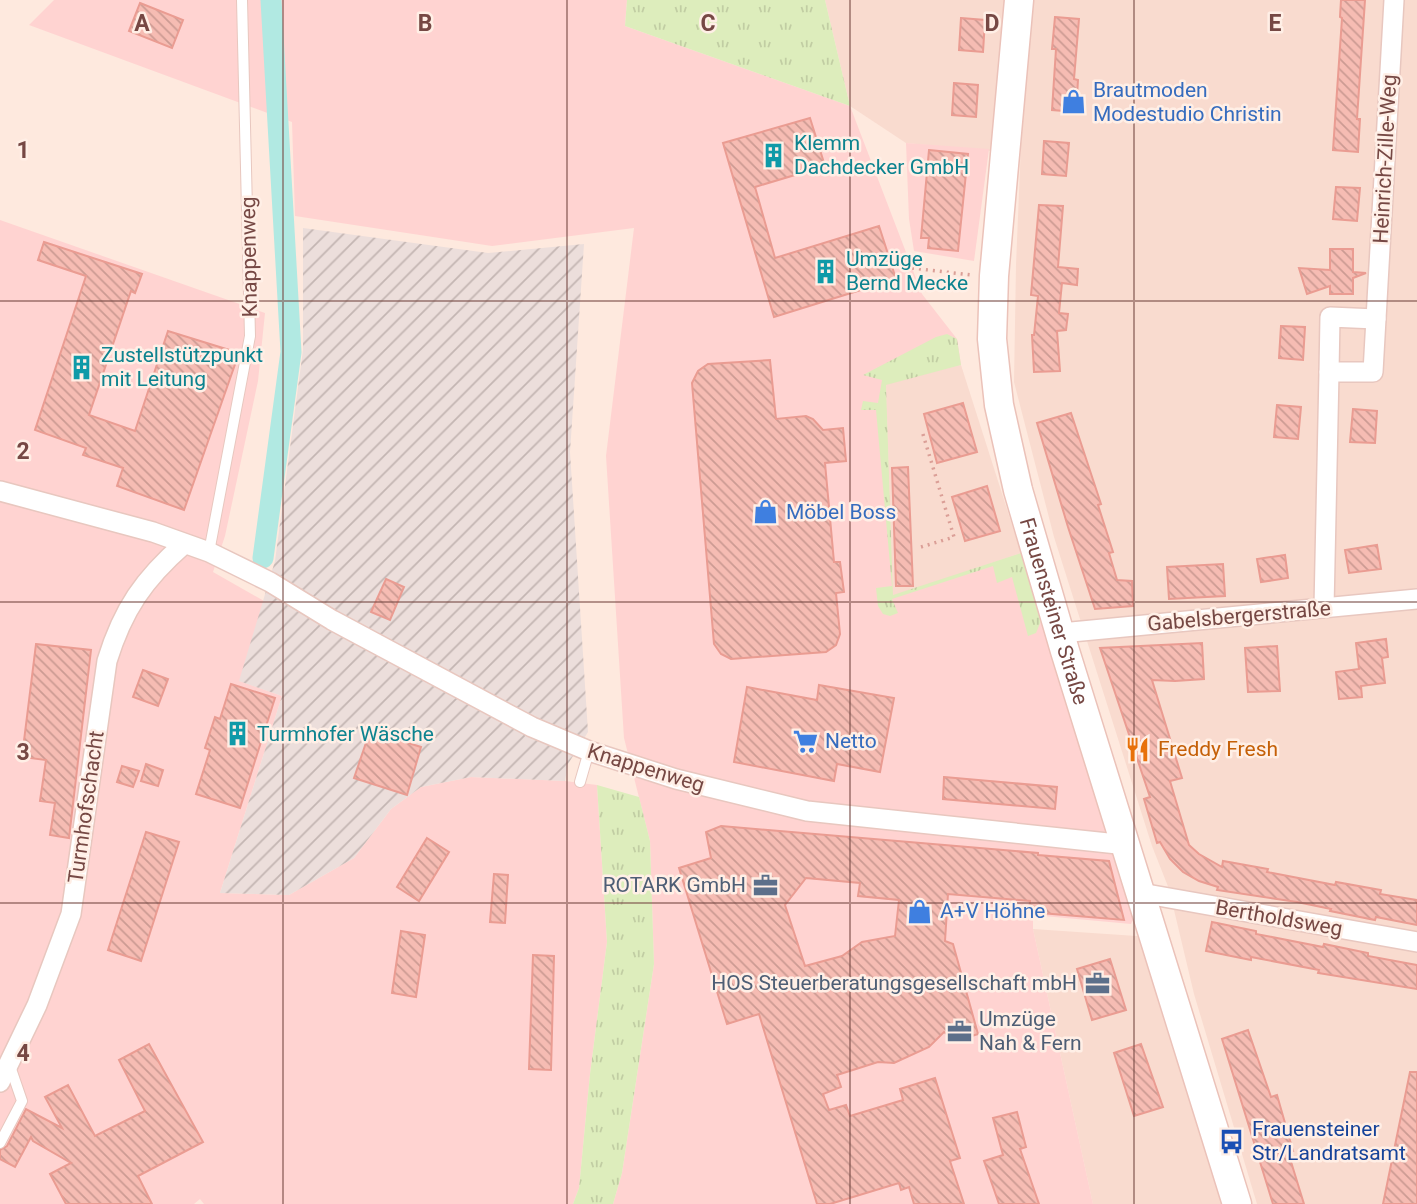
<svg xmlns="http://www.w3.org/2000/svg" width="1417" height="1204" font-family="Roboto,sans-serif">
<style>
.residential{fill:#f9dbcf}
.commercial{fill:#ffd3d1}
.industrial{fill:url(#industrial-furrows)}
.grass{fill:url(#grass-tufts)}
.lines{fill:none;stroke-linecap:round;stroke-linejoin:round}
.canal{stroke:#b1e9e2;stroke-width:21}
.building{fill:url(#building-back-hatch);stroke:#ea9c92;stroke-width:2;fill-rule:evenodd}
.lane-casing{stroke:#e8c7bf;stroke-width:12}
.street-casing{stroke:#e8c7bf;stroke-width:22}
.secondary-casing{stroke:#ebc2b9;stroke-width:31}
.path{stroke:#db9f97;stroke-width:3.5;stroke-dasharray:2 5;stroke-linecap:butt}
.lane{stroke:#fff;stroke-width:10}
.street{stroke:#fff;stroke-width:19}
.secondary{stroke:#fff;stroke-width:28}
.grid{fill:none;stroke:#764844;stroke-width:2;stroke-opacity:0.55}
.labels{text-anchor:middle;stroke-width:5;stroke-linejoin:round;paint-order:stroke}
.shop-label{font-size:21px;fill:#366cbe;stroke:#ffefe6;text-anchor:start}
.culture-label{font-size:21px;fill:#0d838f;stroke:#ffefe6;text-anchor:start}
.street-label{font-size:21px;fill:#764844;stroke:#ffefe6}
.food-label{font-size:21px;fill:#c56008;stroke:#ffefe6;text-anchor:start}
.service-label{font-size:21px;fill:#4e5e75;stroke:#ffefe6;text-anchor:end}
.transit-label{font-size:21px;fill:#164399;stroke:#ffefe6;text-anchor:start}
.grid-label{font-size:23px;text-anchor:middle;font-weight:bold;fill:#764844;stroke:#ffefe6;stroke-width:5;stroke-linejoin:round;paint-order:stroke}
</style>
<defs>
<pattern id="industrial-furrows" width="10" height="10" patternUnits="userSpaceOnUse" patternTransform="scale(1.75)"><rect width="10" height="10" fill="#ecdedb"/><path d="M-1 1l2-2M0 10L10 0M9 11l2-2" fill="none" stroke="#c4b6b3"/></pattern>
<pattern id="grass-tufts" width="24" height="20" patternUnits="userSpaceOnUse" patternTransform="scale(1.75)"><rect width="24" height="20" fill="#ddedbc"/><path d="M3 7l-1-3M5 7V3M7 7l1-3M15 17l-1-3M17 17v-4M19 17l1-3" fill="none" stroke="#c1cda3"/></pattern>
<pattern id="building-back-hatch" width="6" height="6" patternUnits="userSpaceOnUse" patternTransform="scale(1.75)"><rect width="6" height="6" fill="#f6bcb3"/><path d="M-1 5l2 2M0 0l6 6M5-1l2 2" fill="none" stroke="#cc9b93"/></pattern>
</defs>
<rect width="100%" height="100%" fill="#fee9de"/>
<g class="residential">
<polygon points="825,0 1016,0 1002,152 906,143 850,106"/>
<polygon points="1027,0 1417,0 1417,1204 1257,1204 1194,994 1169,889 1152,846 1054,537 1014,382 1016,265"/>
<polygon points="961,365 1021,553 893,596 886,384"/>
<polygon points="1033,929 1151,937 1231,1204 1093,1204"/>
</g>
<g class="commercial">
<polygon points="54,0 627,0 625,26 850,106 922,294 957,339 961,365 886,385 893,595 1021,553 1102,801 1135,915 1131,924 1033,915 1033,929 1093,1204 613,1204 622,1173 654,964 650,841 624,738 606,456 634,228 492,246 295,216 292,122 29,25"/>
<polygon points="906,143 989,149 974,261 914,251 909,219"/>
<polygon points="0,220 265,313 258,381 225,536 213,572 264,601 240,681 282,696 220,893 289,895 354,858 391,809 421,787 471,777 565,781 597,785 607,942 590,1074 579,1188 573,1204 204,1204 200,1199 194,1204 0,1204"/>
</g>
<polygon class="industrial" points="303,228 488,253 584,244 570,452 588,732 568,764 565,781 471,777 421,787 391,809 354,858 289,895 220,893 282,696 239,681 275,561 303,350"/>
<g class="grass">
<polygon points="627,0 825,0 850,106 625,26"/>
<polygon points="947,334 957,339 961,365 886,385 893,595 1021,553 1041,621 1036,633 1028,636 1012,577 997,583 993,566 892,599 898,613 890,616 883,614 878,606 876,588 892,586 876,410 861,410 863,401 878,403 882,380 863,375 936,337"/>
<polygon points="597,785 639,797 650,841 654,964 622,1173 613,1204 573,1204 579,1188 590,1074 607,942"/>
</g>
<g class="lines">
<polyline class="canal" points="263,558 291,352 271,0"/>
</g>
<g class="building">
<polygon points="1341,0 1365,0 1357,119 1360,119 1358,152 1333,150 1342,18 1340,17"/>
<polygon points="140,3 183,20 172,48 129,31"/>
<polygon points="1055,17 1079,19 1074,79 1078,80 1076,112 1052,110 1056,49 1052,49"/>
<polygon points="961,18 985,20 983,52 959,50"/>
<polygon points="954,83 978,85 976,117 952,115"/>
<polygon points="810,118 825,166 755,187 775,258 879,226 896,279 774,317 723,143"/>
<polygon points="1044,141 1069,143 1066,176 1042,174"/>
<polygon points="929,150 968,154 958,251 928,248 929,238 921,238"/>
<polygon points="1336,187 1360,188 1357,221 1333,219"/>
<polygon points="1039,205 1063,206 1058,267 1078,269 1077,285 1062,283 1059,313 1068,314 1066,330 1057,331 1060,371 1034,372 1032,335 1034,335 1038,296 1031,295"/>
<polygon points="44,242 142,274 135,293 131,291 89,415 135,431 168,331 239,353 184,510 117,486 123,468 83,455 86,448 35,430 86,276 38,260"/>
<polygon points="1330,249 1353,249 1353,272 1366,273 1353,278 1353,294 1330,294 1330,286 1307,294 1299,268 1330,270"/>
<polygon points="1281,326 1305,327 1303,360 1279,358"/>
<polygon points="770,360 776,419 806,416 813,419 823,430 843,428 846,461 825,463 834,562 840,562 844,592 836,593 840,634 836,645 826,652 731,659 721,654 714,644 692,383 698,371 708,364"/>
<polygon points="963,403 977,452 937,463 924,414"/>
<polygon points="1277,405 1301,407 1298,439 1274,437"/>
<polygon points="1353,409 1377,411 1375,443 1350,442"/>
<polygon points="1071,413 1101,504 1098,505 1113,552 1109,553 1117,580 1132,581 1133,606 1095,609 1068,527 1037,423"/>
<polygon points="908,467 913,586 896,586 892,468"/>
<polygon points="987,486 1000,531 965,541 952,497"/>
<polygon points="1377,545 1381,569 1349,573 1345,550"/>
<polygon points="1285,555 1288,578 1261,582 1257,559"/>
<polygon points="1223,564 1225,596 1169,599 1167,567"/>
<polygon points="386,579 404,587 390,620 371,612"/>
<polygon points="1386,639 1388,657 1382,658 1385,683 1361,686 1362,697 1339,699 1336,672 1359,669 1356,643"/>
<polygon points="1202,643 1204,679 1175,681 1152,680 1182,778 1170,781 1189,845 1199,854 1222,867 1223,861 1268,869 1267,872 1335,885 1336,882 1381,890 1380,894 1417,900 1417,925 1376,917 1375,920 1330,911 1331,909 1297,902 1217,890 1218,887 1199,881 1183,872 1170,859 1160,842 1157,843 1144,799 1150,797 1100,648"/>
<polygon points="36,644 91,650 69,838 50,835 55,803 40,801 46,760 22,757"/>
<polygon points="1277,646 1280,691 1248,692 1245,648"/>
<polygon points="143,670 168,679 158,706 133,697"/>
<polygon points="231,684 275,698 240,808 196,794 210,750 205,748 215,717 220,719"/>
<polygon points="819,685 894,698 880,772 837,764 834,781 734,762 747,687 817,700"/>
<polygon points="370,731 421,747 407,795 354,778"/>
<polygon points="146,764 163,770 158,786 141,781"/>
<polygon points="122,766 139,771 133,787 117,782"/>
<polygon points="944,777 1057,787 1055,809 943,799"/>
<path d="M721,826L1038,853V855L1109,861L1124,920L1029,912L1030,901L948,894L945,941L953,944L978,1034L956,1041L944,1032L929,1047L894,1063L878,1062L837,1075L841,1087L823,1094L829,1110L846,1105L850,1116L903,1100L900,1089L935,1078L960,1158L950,1161L964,1204H914L909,1187L901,1190L899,1183L830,1204H817L759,1014L727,1024L679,868L711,858L706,832ZM806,878L860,883L858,896L899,900L895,936L862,942L842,956L805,966L785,905Z"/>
<polygon points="146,832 179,842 141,961 108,950"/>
<polygon points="427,838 449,852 419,901 397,887"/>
<polygon points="494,874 508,875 505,923 490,922"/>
<polygon points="1212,922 1256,931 1256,934 1272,937 1323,947 1324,944 1368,953 1368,956 1417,965 1417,989 1318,973 1319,970 1251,957 1251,960 1206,951"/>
<polygon points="401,931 425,935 416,997 392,993"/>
<polygon points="533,955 554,956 551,1070 529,1069"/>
<polygon points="1110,959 1126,1010 1092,1020 1077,969"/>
<polygon points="1248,1030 1271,1097 1277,1095 1293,1151 1288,1152 1304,1204 1273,1204 1222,1039"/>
<polygon points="149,1044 203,1142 138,1176 152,1204 66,1204 50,1174 71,1163 33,1141 31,1137 15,1167 0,1159 0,1150 7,1146 26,1109 62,1128 45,1097 68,1085 95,1136 145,1111 119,1060"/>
<polygon points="1141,1044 1163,1107 1134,1116 1114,1053"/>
<polygon points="1410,1072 1417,1072 1417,1204 1383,1204"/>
<polygon points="1017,1112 1026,1147 1020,1149 1039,1204 999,1204 984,1161 1003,1155 993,1118"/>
</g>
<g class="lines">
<defs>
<g id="lane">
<polyline points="209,552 250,336 242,0"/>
<polyline points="580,782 589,751"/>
<polyline points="0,1143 22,1101 9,1063"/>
</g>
<g id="street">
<polyline points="1329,372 1330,317 1376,319"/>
<polyline points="0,491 153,532 209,552 270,582 332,620 532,727 589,751 676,779 807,811 1127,845"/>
<polyline points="1324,608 1329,372 1373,372 1394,0"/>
<polyline points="1061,633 1417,599"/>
<polyline points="1141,893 1417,942"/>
<path d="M0,1082L37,1005L71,914L107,661C123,609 144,579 184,544"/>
</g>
<g id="secondary">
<path id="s1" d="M1019,0L994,276L992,339L999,405L1018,490L1065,651L1237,1204"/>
</g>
</defs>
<use href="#lane" class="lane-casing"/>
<use href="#street" class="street-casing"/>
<use href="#secondary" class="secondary-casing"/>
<g class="path">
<polyline points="912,268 971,275"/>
<polyline points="921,547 954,537 922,431"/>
</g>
<use href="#lane" class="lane"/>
<use href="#street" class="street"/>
<use href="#secondary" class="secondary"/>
</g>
<path class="grid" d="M283,0V1204M567,0V1204M850,0V1204M1134,0V1204M0,301H1417M0,602H1417M0,903H1417"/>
<defs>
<symbol id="shop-bare" viewBox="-9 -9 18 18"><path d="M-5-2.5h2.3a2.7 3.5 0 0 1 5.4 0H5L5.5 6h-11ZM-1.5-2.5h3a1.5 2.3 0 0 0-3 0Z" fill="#3f7fe0" stroke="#ffefe6" stroke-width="2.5" paint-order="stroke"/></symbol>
<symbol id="building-bare" viewBox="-9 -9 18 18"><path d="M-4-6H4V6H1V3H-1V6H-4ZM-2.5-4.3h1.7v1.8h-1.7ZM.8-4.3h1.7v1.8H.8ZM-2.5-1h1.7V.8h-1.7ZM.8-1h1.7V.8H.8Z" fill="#0f9aa8" stroke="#ffefe6" stroke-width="2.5" paint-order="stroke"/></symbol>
<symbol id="supermarket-bare" viewBox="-9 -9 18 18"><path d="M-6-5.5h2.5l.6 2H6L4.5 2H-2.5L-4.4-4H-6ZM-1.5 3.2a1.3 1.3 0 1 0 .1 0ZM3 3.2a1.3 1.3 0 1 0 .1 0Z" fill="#3f7fe0" stroke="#ffefe6" stroke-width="2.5" paint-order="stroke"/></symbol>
<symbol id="restaurant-bare" viewBox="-9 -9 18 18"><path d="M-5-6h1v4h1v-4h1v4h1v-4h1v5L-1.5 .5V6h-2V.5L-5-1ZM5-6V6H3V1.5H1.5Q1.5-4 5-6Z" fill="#e8710a" stroke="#ffefe6" stroke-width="2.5" paint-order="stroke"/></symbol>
<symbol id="office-bare" viewBox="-9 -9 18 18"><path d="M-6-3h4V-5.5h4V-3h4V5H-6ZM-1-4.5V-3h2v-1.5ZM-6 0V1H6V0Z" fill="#5c6f8a" stroke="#ffefe6" stroke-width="2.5" paint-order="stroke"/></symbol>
<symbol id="bus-bare" viewBox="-9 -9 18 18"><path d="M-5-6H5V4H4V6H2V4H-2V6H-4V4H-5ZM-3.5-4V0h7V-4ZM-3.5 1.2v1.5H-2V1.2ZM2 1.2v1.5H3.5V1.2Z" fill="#1a4fb4" stroke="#ffefe6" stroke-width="2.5" paint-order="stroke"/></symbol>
</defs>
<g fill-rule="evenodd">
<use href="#shop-bare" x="1056" y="84" width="35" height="35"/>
<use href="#building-bare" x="756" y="138" width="35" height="35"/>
<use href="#building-bare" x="808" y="254" width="35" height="35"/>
<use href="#building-bare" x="64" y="350" width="35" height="35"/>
<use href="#shop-bare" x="748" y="494" width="35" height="35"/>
<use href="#building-bare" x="220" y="716" width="35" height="35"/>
<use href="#supermarket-bare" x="788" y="724" width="35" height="35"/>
<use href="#restaurant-bare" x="1120" y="732" width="35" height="35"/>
<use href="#office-bare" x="748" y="868" width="35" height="35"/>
<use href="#shop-bare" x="902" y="894" width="35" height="35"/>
<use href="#office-bare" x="1080" y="966" width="35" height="35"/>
<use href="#office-bare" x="942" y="1014" width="35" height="35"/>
<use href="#bus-bare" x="1214" y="1124" width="35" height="35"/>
</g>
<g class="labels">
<g class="shop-label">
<text x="1093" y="97">Brautmoden<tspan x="1093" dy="24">Modestudio Christin</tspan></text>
<text x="786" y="519">Möbel Boss</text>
<text x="825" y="748">Netto</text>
<text x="940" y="918">A+V Höhne</text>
</g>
<g class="culture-label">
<text x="794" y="150">Klemm<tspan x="794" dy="24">Dachdecker GmbH</tspan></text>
<text x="846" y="266">Umzüge<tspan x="846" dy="24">Bernd Mecke</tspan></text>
<text x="101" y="362">Zustellstützpunkt<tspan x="101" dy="24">mit Leitung</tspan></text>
<text x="257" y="741">Turmhofer Wäsche</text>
</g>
<g class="street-label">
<text transform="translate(1385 159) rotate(-87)" y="7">Heinrich-Zille-Weg</text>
<text transform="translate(249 257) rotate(-91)" y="7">Knappenweg</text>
<text dy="7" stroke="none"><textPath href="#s1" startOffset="620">Frauensteiner Straße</textPath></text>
<text transform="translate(1239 616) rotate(-5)" y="7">Gabelsbergerstraße</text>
<text transform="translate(646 768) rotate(17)" y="7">Knappenweg</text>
<text transform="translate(86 807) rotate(-82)" y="7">Turmhofschacht</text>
<text transform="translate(1279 918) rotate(10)" y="7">Bertholdsweg</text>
</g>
<g class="food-label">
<text x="1158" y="756">Freddy Fresh</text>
</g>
<g class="service-label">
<text x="746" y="892">ROTARK GmbH</text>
<text x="1077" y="990">HOS Steuerberatungsgesellschaft mbH</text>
<text x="979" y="1026" text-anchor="start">Umzüge<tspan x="979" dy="24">Nah &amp; Fern</tspan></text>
</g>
<g class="transit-label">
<text x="1252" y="1136">Frauensteiner<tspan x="1252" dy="24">Str/Landratsamt</tspan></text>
</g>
</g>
<g class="grid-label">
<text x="142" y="31">A</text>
<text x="425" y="31">B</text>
<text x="708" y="31">C</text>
<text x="992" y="31">D</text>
<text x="1275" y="31">E</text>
<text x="23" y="158">1</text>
<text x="23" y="459">2</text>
<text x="23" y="760">3</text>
<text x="23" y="1061">4</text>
</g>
</svg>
